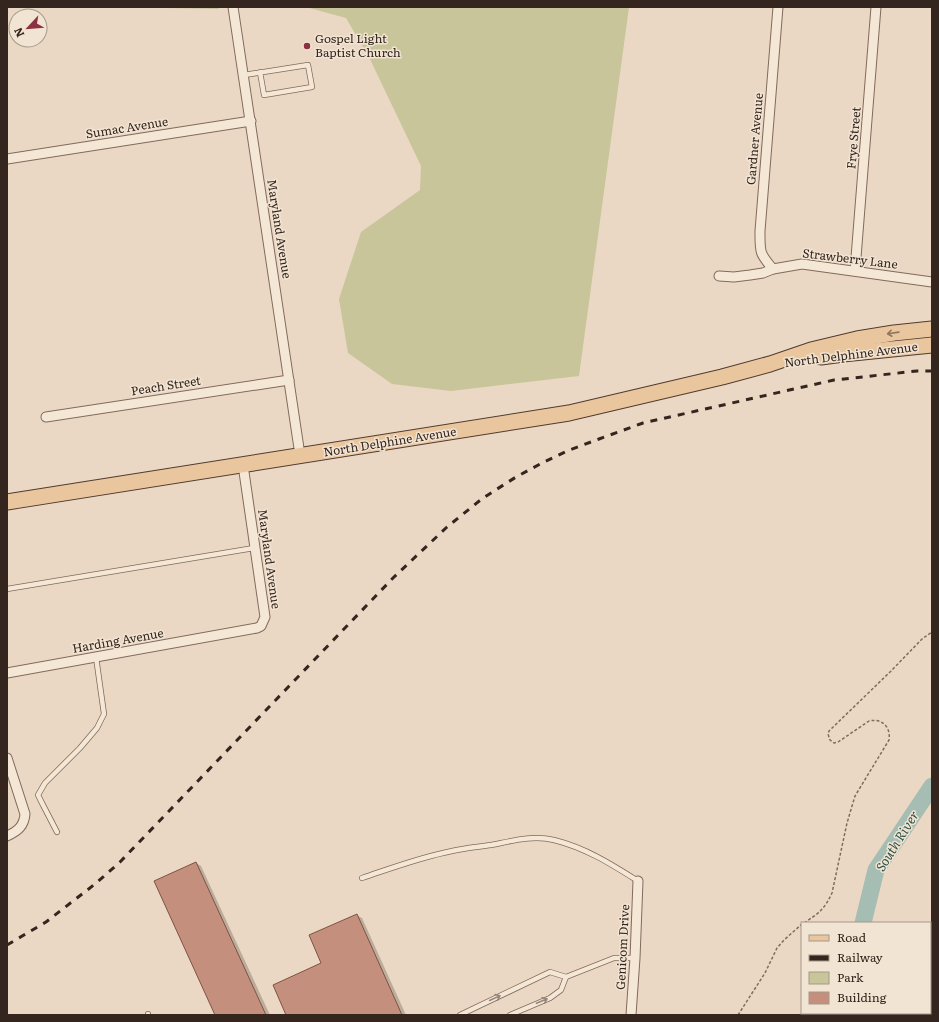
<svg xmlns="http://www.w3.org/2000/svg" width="939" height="1022" font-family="Literata,serif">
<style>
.green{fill:#c7c599}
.shadow{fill:#0003}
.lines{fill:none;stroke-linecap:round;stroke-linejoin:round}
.river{stroke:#a5bdb2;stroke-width:17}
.building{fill:#c58f7d;stroke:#7f5244}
.lane-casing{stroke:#826a5c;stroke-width:6}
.street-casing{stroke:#826a5c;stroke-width:11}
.primary-casing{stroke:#513a30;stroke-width:17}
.path{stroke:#826a5c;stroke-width:1.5;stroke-dasharray:3 2;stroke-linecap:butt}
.lane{stroke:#f5e7d6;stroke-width:4.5}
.street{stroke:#f5e7d6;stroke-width:9}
.primary{stroke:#eac69e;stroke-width:15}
.rail{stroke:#34251f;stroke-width:3;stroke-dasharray:7 7;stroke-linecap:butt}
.oneway{stroke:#8f765e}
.oneway2{stroke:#94867a}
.poi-dot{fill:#8c3141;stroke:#f2e4d2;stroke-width:1.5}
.labels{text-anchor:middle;stroke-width:3;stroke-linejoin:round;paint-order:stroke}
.poi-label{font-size:12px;fill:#34251f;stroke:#f2e4d2;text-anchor:start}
.street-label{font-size:12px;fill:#34251f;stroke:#f2e4d2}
.water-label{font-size:13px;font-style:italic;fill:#2f524a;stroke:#f2e4d2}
</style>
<rect width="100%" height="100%" fill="#ead8c4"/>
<g class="green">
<polygon points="107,7 218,7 219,9"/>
<polygon points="306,7 629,7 579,376 451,391 392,384 348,353 339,299 361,232 420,190 421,166 369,57 346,18"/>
</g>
<g class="shadow">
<polygon points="196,863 201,866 270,1015 216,1015"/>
<polygon points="356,915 362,918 406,1015 287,1015"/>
</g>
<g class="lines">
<g class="river">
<polyline points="863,923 876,870 932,786"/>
<polyline points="820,1015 821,1013"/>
</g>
</g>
<g class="building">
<polygon points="196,862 266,1015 215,1015 154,881"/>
<polygon points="357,914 402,1015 286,1015 273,985 321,963 309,935"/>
</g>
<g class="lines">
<defs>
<g id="lane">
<polyline points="244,75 308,65 312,87 264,95 260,72"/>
<polyline points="7,589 254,548"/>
<polyline points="57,832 43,805 38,795 45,783 80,748 97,728 104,714 96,657"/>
<path d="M362,878C392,868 421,857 452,851C465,848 478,847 491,845C512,841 532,835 554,840C586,848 611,864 638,881"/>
<polyline points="148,1014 148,1015"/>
<polyline points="460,1015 550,972 566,977"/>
<polyline points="510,1015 550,998 561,990 566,977 614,958 635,958"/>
</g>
<g id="street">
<polyline points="233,7 300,455"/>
<polyline points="7,159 251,121"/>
<path d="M773,269C759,253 760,252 760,231L778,7"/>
<polyline points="855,270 876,7"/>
<polyline points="719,276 734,277 750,275 763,273 773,269 802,264 932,282"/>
<polyline points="46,417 289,380"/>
<polyline points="7,673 257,628 261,626 265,617 243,465"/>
<path d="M7,758L25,814C24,826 18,831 7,836"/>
<polyline points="631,1015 635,958 638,881"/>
</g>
<g id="primary">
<polyline points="821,357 843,354 932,345"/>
<polyline points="7,502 569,413 722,377 770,364 811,350 857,339 894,333 932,329"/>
</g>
</defs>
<use href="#lane" class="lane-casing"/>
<use href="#street" class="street-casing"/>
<use href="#primary" class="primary-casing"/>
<g class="path">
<path d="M804,923C819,913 824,910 832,893L847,823L855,796L889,740C891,727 882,718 869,721L838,742L834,743L830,740L828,734L829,731L891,671L922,639L932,632"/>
<polyline points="738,1015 765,973 777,948 784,940 802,924"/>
</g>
<use href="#lane" class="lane"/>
<use href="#street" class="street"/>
<use href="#primary" class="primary"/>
<polyline class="rail" points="7,945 46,922 95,884 120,862 393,578 447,527 483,498 516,477 542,463 567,451 599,439 643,423 834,380 917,371 932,371"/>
</g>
<defs><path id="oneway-shaft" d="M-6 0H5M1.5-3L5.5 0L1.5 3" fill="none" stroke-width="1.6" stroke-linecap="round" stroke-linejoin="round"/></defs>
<use class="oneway" href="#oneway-shaft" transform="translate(893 333) rotate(172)"/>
<g class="oneway2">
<use href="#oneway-shaft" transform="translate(495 998) rotate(-25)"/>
<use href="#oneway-shaft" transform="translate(542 1001) rotate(-23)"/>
</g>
<circle class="poi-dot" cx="307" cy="46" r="4"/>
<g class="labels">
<g class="poi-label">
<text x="315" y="43">Gospel Light<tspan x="315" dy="14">Baptist Church</tspan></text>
</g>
<g class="street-label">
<text transform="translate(127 128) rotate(-9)" y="4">Sumac Avenue</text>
<text transform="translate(854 138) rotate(-85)" y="4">Frye Street</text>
<text transform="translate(755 139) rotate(-85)" y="4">Gardner Avenue</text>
<text transform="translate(279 229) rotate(81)" y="4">Maryland Avenue</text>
<text transform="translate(850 259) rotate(7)" y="4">Strawberry Lane</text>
<text transform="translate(851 355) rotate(-7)" y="4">North Delphine Avenue</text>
<text transform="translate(166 386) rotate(-9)" y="4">Peach Street</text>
<text transform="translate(390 442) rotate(-9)" y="4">North Delphine Avenue</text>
<text transform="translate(269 559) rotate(82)" y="4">Maryland Avenue</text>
<text transform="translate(118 641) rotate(-10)" y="4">Harding Avenue</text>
<text transform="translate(623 947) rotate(-87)" y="4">Genicom Drive</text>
</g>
<g class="water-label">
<text transform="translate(897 841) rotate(-58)" y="5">South River</text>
</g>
</g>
<rect width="939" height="1022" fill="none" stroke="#34251f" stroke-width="16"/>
<rect x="801" y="922" width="130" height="92" fill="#f2e4d2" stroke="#a6988a"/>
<rect x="809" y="935" width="20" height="6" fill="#eac69e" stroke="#a6988a"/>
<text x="837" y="942" font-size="12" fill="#34251f">Road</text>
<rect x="809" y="955" width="20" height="6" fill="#34251f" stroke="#a6988a"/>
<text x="837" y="962" font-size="12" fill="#34251f">Railway</text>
<rect x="809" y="972" width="20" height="12" fill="#c7c599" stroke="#a6988a"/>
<text x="837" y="982" font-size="12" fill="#34251f">Park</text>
<rect x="809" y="992" width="20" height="12" fill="#c58f7d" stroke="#a6988a"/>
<text x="837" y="1002" font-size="12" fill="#34251f">Building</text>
<g transform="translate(28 28) rotate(244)"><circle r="19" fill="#f2e4d2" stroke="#a6988a"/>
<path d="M0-3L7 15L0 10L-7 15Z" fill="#8c3141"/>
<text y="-6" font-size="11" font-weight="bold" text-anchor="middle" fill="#34251f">N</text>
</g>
</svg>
